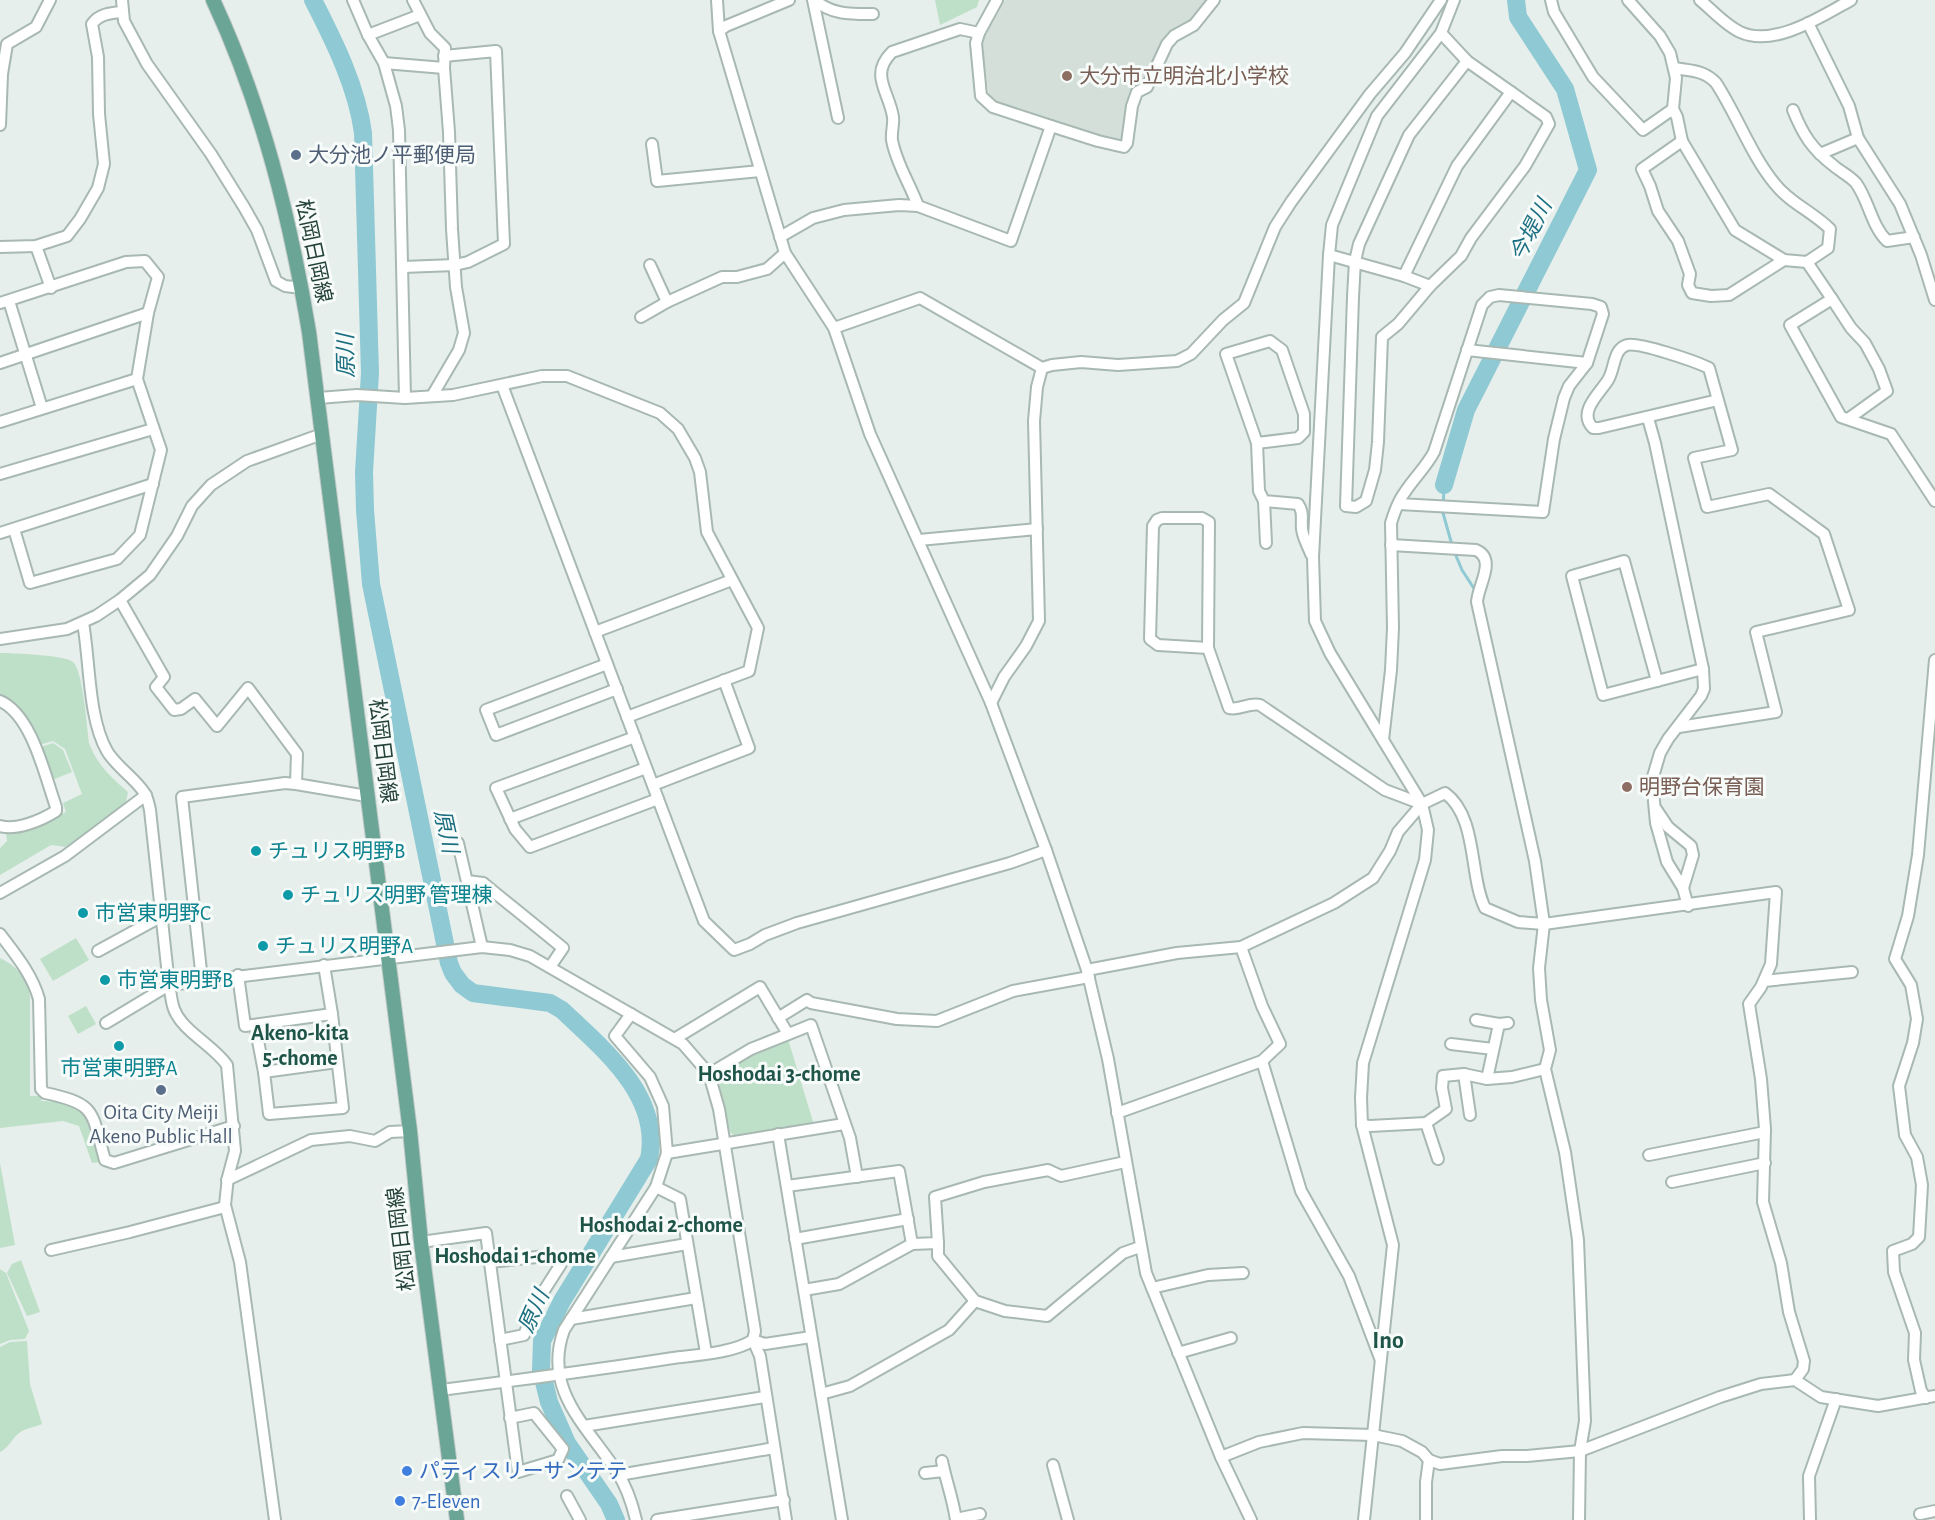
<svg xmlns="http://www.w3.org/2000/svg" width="1935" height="1520" font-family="'Alegreya Sans','Noto Sans JP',sans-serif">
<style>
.built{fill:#d4dfda}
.green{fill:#bfe0c8}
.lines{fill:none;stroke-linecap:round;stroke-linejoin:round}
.stream{stroke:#8ec9d4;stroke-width:3}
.river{stroke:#8ec9d4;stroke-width:18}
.minor-casing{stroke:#a8b8b2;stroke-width:14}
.major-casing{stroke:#c2cac8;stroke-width:16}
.minor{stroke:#fff;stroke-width:10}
.major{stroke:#6aa596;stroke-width:14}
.education-dot{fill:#8d6e63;stroke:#f7fbf9;stroke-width:2}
.service-dot{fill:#5c6f8a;stroke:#f7fbf9;stroke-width:2}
.culture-dot{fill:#0f9aa8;stroke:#f7fbf9;stroke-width:2}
.shop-dot{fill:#3f7fe0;stroke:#f7fbf9;stroke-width:2}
.labels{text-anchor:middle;stroke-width:6;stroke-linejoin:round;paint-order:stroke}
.education-label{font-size:21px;fill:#785e54;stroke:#f7fbf9;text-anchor:start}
.service-label{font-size:21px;fill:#4e5e75;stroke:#f7fbf9;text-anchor:start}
.street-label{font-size:21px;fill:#24423a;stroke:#f7fbf9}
.culture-label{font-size:21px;fill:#0d838f;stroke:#f7fbf9;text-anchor:start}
.shop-label{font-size:21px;fill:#366cbe;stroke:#f7fbf9;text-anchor:start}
.water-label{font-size:22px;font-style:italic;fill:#1c6f80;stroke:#f7fbf9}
.neighbourhood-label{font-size:22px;font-weight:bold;fill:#1f5548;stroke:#f7fbf9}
.quarter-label{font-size:24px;font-weight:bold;fill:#1f5548;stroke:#f7fbf9}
</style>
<rect width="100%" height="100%" fill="#e6efeb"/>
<polygon class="built" points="1005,0 1210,0 1193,22 1184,26 1143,85 1122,144 993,103 989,96 981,41"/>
<g class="green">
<polygon points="935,0 979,0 977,7 940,25"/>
<path d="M0,653C12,653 65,655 73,662C83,670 87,728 89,743C97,765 111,777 128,792L126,802L66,847L51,845L0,875V848L7,841L6,833L47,822L66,812L63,803L82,794L65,749L53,741L39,745C32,725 23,702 0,696Z"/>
<polygon points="53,743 63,750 72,772 52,780 41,747"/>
<polygon points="76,938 89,960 53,981 40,959"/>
<path d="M0,958C17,966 27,978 30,996V1096H41V1101L71,1102L90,1121L99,1162L92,1163L79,1126L63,1121L0,1128Z"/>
<polygon points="86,1006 96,1024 78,1034 68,1016"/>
<path d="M788,1039L814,1125L736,1137L730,1132L718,1078C726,1059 769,1047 788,1039Z"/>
<polygon points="0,1163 15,1245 0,1248"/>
<polygon points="21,1260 40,1312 27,1316 7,1273 12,1264"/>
<polygon points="0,1269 6,1273 29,1331 25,1339 10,1340 0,1344"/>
<path d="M27,1341L30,1384L42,1424C35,1427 28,1428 22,1431C13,1436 9,1448 0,1452V1347L10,1342Z"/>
</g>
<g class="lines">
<g class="stream">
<polyline points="1444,485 1443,513 1452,545"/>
<polyline points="1454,551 1462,570 1475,590"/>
</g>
<g class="river">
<path d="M313,0C334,41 357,87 363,133L370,373L364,472L365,510L371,584L449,963L453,973L462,985L473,993L550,1003L562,1010C603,1049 662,1096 649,1159L562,1301L542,1341L541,1370L549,1402L567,1443L609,1504L616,1520"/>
<polyline points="1444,485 1466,410 1588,170 1565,89 1518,17 1516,0"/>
</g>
<defs>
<g id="minor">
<polyline points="122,0 124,21 147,64 211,154 244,207 257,230 276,281 285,286 301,288"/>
<polyline points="353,0 368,35 384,63 396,106 399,130 405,398"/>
<polyline points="413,0 430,33 445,48 444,68 449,132 452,229 456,287 464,333 459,350 432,396"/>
<polyline points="717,0 719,31 785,253 834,328 870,434 991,703 1046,850 1087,970 1108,1059 1146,1273 1221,1457 1251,1520"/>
<polyline points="813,0 838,118"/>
<path d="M815,0C831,15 853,14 873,14"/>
<polyline points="1551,0 1554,12 1593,77 1643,130 1673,109"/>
<path d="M1628,0L1660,36L1670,53L1676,78L1673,109L1677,117L1682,141L1735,230L1784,260L1807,262L1828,248L1830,229C1813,212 1790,203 1775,184C1751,155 1737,115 1716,83C1704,70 1691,71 1675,68"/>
<path d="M1700,0C1712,10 1725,25 1740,32C1774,48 1822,16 1851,0"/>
<polyline points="1808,23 1849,106 1858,138 1900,204 1921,255 1935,300"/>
<polyline points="719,31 726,26 789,0"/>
<polyline points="368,35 420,15"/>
<polyline points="384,63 444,68"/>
<path d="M1793,110C1803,135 1812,149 1834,166C1841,172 1850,176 1856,183C1869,201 1871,225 1887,241L1914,237"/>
<polyline points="0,125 2,74 7,44 36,27 50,0"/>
<polyline points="1051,126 1098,141 1124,147 1127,143 1132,106 1137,92 1147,87 1167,44 1174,36 1194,25 1214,0"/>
<polyline points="1682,141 1642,169 1650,186 1658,211 1678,241 1690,274 1688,285 1692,293 1711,296 1729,295 1784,260"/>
<polyline points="652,144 657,181 760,171"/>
<polyline points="1820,154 1858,138"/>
<path d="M918,206C910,184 896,163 892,140C891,133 894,124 893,117C889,91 869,75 892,52L960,29L979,33"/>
<polyline points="780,237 813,218 844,210 899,205 918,206 1011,241 1051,126 993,107 981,96 976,43 979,33 997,0"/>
<polyline points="36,246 51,288"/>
<path d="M0,247L36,246L67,236L80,219L98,188L104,164L99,114L98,57L92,24C99,14 110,13 122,12"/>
<polyline points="1329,255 1404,276 1457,166 1511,92 1467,61 1441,33"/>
<polyline points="1807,262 1832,299 1790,325 1841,417 1891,434 1935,501"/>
<polyline points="650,265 667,302"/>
<polyline points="403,267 455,265 468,262 504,244 496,51 444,56"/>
<polyline points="1404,276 1430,286 1461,256 1471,238 1525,166 1549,124 1546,117 1511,92"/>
<polyline points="1430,286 1398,324 1382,337 1378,442 1375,470 1366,501 1356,507 1346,506 1353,297 1355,261 1359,244 1409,135 1467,61"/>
<polyline points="1832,299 1851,328 1865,343 1879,369 1887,391 1848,419"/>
<polyline points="9,301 42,408"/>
<polyline points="0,303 126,262 145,261 158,277 148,313 137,379 161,450 140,535 117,559 30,583 14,529"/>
<polyline points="641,317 667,302 722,277 737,277 767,269 785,253"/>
<polyline points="834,328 920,298 1042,368 1052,365 1081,362 1118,365 1177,361 1191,354 1223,320 1244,303 1275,227 1291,202 1370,94 1405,53 1441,0"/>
<polyline points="1467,350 1587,363"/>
<polyline points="0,363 148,313"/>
<polyline points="502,385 704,921 734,950 750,944 765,935 797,923 1010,863 1046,850"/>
<polyline points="318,398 357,395 405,398 453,395 542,376 567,376 660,413 678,429 695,458 700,472 707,532 758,628 749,671 627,717"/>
<polyline points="1648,418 1655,443 1703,669 1704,689 1701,696 1668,739 1660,753 1652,780 1656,823 1667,862 1683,888 1688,906"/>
<polyline points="0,422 137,379"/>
<path d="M1257,443L1298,438L1304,432V414L1282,350L1270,341L1226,354L1257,443L1259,491L1264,501L1298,504C1304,513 1301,519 1302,529C1303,538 1308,546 1311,554"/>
<polyline points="0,474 153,429"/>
<polyline points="1264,501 1266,543"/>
<polygon points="1162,518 1202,518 1209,522 1208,648 1158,645 1150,639 1153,526 1157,520"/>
<polyline points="0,533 153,484"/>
<polyline points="919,540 1037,529"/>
<path d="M1391,545L1476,550C1497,559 1478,585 1477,602L1535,861L1544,924L1539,968L1541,1000L1550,1050L1545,1069L1565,1152L1578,1240L1585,1421L1580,1451L1579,1520"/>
<polygon points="1624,561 1657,681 1603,695 1572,576"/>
<polyline points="120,600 164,677 156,687 174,710 181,709 195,699 217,726 248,688 297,754 296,784 367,796"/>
<path d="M83,623C90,661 88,718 107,751C116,767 140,782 146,796C148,800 149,806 150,810L169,985C171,993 171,1001 174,1009C182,1031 213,1045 227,1065L235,1151L228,1177L225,1205L240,1262L275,1520"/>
<polyline points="595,632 732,580"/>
<polyline points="0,639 67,629 96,616 120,600 150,575 177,536 192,506 211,485 247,461 322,434"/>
<path d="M1208,648L1229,708C1239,711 1249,702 1260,705L1385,790L1422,804"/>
<polyline points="607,664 486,710 496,735 617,689"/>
<polyline points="1657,681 1703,669"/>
<path d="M0,701C32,715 45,776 56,807V811C42,820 16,831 0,826"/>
<polyline points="991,703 1004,677 1026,646 1039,621 1034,421 1037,387 1042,368"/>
<path d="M1679,727L1776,712L1756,632L1849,610L1824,534L1769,494L1707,507L1694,458L1732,450L1709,368L1707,367C1694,361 1639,342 1627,345C1613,349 1615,369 1608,380C1600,393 1577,412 1593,428H1599L1718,400"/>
<polyline points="635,737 496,788 515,829 530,847 658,799"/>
<path d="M1383,740L1391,670L1393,628L1391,523C1394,513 1398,501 1405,492C1414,478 1426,467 1434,452L1482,305L1490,297L1499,295L1592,304L1601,307L1603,314L1587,363L1569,386L1564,398L1554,439L1543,512L1399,504"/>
<polyline points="653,785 749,748 724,680"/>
<polyline points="1656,809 1668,827 1691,846 1693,855 1683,888"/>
<polyline points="510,819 646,768"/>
<polyline points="458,843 482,947"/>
<polyline points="467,881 483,883 563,948 550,967"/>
<polyline points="0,893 65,856 146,795"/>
<path d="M0,934C15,954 32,974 39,999L41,1089L45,1093C98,1104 91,1112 105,1160L114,1163L234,1126"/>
<polyline points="98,951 162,916"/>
<path d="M1087,970L1177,953L1241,947L1334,903L1373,878L1390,851L1398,832L1422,804L1445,793C1478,817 1469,876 1485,908L1518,922L1544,924L1776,892L1771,964L1761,987L1749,1004L1761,1079L1765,1129L1763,1202L1781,1263L1789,1312L1804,1361L1803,1369L1795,1380"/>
<polyline points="238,975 245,1026 332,1014 324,965"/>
<polyline points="202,980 182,797 285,783 296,784"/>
<polyline points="1764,981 1852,972"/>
<polyline points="332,1014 343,1108 269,1114 264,1072 337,1062"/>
<path d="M631,1014L615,1036L650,1077L663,1106L667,1153L656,1187L564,1330C542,1390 588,1427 617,1472C627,1487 632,1503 636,1520"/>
<polyline points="778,1018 807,1000 811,1003 897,1019 937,1021 1013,991 1089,977"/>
<polyline points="1476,1020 1499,1024"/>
<path d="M106,1023L169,985L482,947L510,950L530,956L683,1044L709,1074L719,1109L755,1331L753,1340C734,1353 696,1355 673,1358C596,1370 519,1380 441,1390"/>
<polyline points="255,1025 264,1072"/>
<polyline points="676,1038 760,987 788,1034"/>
<polyline points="1451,1044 1493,1049"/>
<polyline points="1262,1061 1301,1191 1349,1276 1380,1358"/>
<polyline points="709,1074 751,1049 811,1025 850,1138 857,1177"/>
<polyline points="1464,1074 1470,1115"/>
<polyline points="1487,1079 1499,1024 1508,1023"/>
<polyline points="1117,1113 1262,1061 1280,1044 1262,1006 1241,947"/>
<polyline points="1426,1123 1438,1159"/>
<polyline points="1362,1125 1370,1126 1426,1123 1446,1109 1442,1088 1443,1076 1464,1074 1487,1079 1512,1077 1545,1069"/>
<polyline points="778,1134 842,1520"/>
<polyline points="667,1153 844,1124"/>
<polyline points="1649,1155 1765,1132"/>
<polyline points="227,1180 311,1140 350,1136 375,1141 390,1132 410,1131"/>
<polyline points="1672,1182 1765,1163"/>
<polyline points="787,1186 899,1171 912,1244"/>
<polyline points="656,1187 680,1199 706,1353"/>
<polyline points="795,1239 908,1219"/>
<polyline points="421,1242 486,1233 518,1472 558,1460 563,1449 534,1413 510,1418"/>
<polyline points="938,1243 938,1256 975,1301 1005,1311 1047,1316 1123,1253 1140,1247"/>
<polyline points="51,1250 130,1232 225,1207"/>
<polyline points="611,1257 687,1244"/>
<polyline points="490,1262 546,1256 553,1258 561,1264 538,1300 524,1335 500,1340"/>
<polyline points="1152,1288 1208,1275 1243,1273"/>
<polyline points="804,1290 839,1284 912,1244 938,1243 935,1197 984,1182 1048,1170 1061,1176 1125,1162"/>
<polyline points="571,1319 696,1298"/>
<polyline points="753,1340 760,1356 786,1520"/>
<polyline points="753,1340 765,1344 811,1337"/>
<polyline points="1178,1353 1231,1338"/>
<polyline points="821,1394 850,1386 949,1330 975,1301"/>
<polyline points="1926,1398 1921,1391 1914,1360 1915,1333 1894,1272 1893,1251 1912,1244 1919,1237 1922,1185 1917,1157 1905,1135 1899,1086 1913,1043 1917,1019 1911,985 1895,959 1908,916 1918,855 1935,660"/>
<polyline points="584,1426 765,1397"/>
<polyline points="1221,1457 1259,1442 1303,1433 1373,1435 1402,1441 1422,1452 1429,1460 1440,1464 1502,1456 1527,1456 1580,1451 1720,1397 1761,1384 1795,1380 1821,1397 1878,1406 1935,1396"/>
<path d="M942,1461C946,1481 953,1499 956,1520"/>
<polyline points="1053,1465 1068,1520"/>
<polyline points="925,1473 944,1471"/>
<polyline points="619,1475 774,1448"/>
<polyline points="567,1496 580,1520"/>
<polyline points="1920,1514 1935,1511"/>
<polyline points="956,1519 980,1514"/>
<polyline points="657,1520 784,1500"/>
<polyline points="1364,1520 1393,1245 1362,1125 1361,1098 1363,1063 1425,860 1428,830 1422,804 1330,653 1315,621 1313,557 1329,255 1332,225 1377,116 1441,33 1454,0"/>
<polyline points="1426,1520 1426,1482 1429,1460"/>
<polyline points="1810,1520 1809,1476 1836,1399"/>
</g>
<path id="major" d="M213,0C262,105 290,218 309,332L410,1131L421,1242L457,1520"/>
</defs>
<use href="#minor" class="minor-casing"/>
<use href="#major" class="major-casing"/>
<use href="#minor" class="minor"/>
<use href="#major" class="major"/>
</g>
<g class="education-dot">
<circle cx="1067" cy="76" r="6"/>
<circle cx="1627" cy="787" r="6"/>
</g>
<g class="service-dot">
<circle cx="296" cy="155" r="6"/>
<circle cx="161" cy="1090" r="6"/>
</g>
<g class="culture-dot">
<circle cx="256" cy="851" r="6"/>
<circle cx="288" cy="895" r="6"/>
<circle cx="83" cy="913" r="6"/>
<circle cx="263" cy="946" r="6"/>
<circle cx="105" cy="980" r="6"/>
<circle cx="119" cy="1046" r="6"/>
</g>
<g class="shop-dot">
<circle cx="407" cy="1471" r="6"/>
<circle cx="400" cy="1501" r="6"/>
</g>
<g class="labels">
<g class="education-label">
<text x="1079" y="83">大分市立明治北小学校</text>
<text x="1639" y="794">明野台保育園</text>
</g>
<g class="service-label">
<text x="308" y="162">大分池ノ平郵便局</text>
<text x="161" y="1119" text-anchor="middle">Oita City Meiji<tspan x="161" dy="24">Akeno Public Hall</tspan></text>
</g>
<g class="street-label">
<text transform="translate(314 251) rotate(78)" y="7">松岡日岡線</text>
<text transform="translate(383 751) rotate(83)" y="7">松岡日岡線</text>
<text transform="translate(401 1239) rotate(-97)" y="7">松岡日岡線</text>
</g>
<g class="culture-label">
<text x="268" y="858">チュリス明野B</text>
<text x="300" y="902">チュリス明野 管理棟</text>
<text x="95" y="920">市営東明野C</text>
<text x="275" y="953">チュリス明野A</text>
<text x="117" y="987">市営東明野B</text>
<text x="119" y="1075" text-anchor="middle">市営東明野A</text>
</g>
<g class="shop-label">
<text x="419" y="1478">パティスリーサンテテ</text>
<text x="412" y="1508">7-Eleven</text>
</g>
<g class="water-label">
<text transform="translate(1530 230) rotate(-63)" y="8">今堤川</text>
<text transform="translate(345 356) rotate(-91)" y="8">原川</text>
<text transform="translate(447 831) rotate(78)" y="8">原川</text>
<text transform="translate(533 1311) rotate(-66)" y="8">原川</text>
</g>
<g class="neighbourhood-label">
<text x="300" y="1040">Akeno-kita<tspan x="300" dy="25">5-chome</tspan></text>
<text x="779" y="1081">Hoshodai 3-chome</text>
<text x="661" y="1232">Hoshodai 2-chome</text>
<text x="515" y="1263">Hoshodai 1-chome</text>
</g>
<g class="quarter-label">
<text x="1388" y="1348">Ino</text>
</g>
</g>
</svg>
